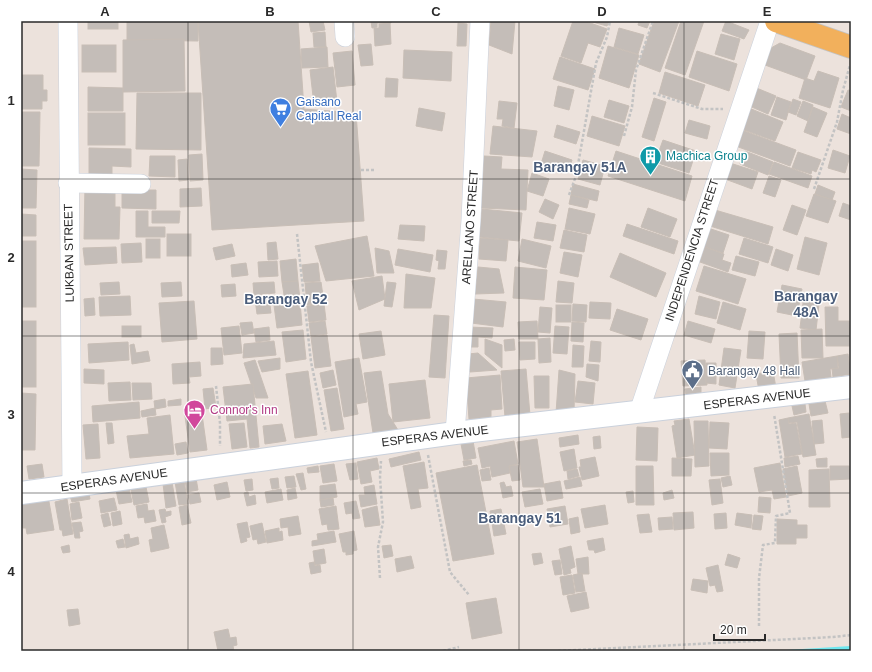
<svg xmlns="http://www.w3.org/2000/svg" width="872" height="672" font-family="Helvetica,sans-serif">
<style>
.water{fill:#6ee7ef}
.building{fill:#c4bdb8;stroke:#c8beb6}
.lines{fill:none;stroke-linecap:round;stroke-linejoin:round}
.street-casing{stroke:#cad1dc;stroke-width:20}
.secondary-casing{stroke:#cad1dc;stroke-width:24}
.primary-casing{stroke:#c3c3c3;stroke-width:24}
.path{stroke:#c3c3c3;stroke-width:2.5;stroke-dasharray:3 2;stroke-linecap:butt}
.street{stroke:#fff;stroke-width:19}
.secondary{stroke:#fff;stroke-width:22}
.primary{stroke:#f2b05c;stroke-width:22}
.grid{fill:none;stroke:#2a2a2a;stroke-width:1;stroke-opacity:0.55}
.labels{text-anchor:middle;stroke-width:3;stroke-linejoin:round;paint-order:stroke}
.shop-label{font-size:12px;fill:#366cbe;stroke:#fff;text-anchor:start}
.culture-label{font-size:12px;fill:#0d838f;stroke:#fff;text-anchor:start}
.street-label{font-size:12px;fill:#2a2a2a;stroke:#fff}
.service-label{font-size:12px;fill:#4e5e75;stroke:#fff;text-anchor:start}
.hotel-label{font-size:12px;fill:#b23c85;stroke:#fff;text-anchor:start}
.quarter-label{font-size:14px;font-weight:bold;fill:#4a5d7b;stroke:#fff}
.neatline{fill:none;stroke:#2a2a2a;stroke-width:1.5}
.grid-label{font-size:13px;text-anchor:middle;font-weight:bold;fill:#2a2a2a}
</style>
<rect width="100%" height="100%" fill="#ece2dc"/>
<polygon class="water" points="851,646 851,651 770,651"/>
<g class="building">
<rect x="88" y="21" width="30" height="8"/>
<polygon points="127,21 198,21 198,41 127,40"/>
<polygon points="198,21 298,21 304,109 356,113 364,221 212,230"/>
<polygon points="309,21 323,21 325,30 311,32"/>
<polygon points="371,21 391,21 391,23 377,23 377,27 372,28"/>
<polygon points="491,21 515,21 512,54 489,45"/>
<polygon points="573,21 585,21 607,29 600,47 588,43 581,63 561,56"/>
<polygon points="589,21 609,21 607,26"/>
<polygon points="639,21 650,21 647,28 638,25"/>
<polygon points="654,21 679,21 660,72 639,64"/>
<polygon points="681,21 704,21 685,75 665,68"/>
<polygon points="726,21 749,30 744,39 722,31"/>
<polygon points="390,23 391,44 375,46 374,28 379,28 379,24"/>
<polygon points="458,23 467,24 466,46 457,46"/>
<polygon points="619,28 644,35 638,54 614,47"/>
<polygon points="325,32 326,47 314,47 313,33"/>
<polygon points="721,34 740,39 734,60 715,54"/>
<polygon points="184,39 185,91 123,92 123,40"/>
<polygon points="780,43 815,56 806,80 765,65 771,48"/>
<polygon points="371,44 373,65 361,66 358,45"/>
<rect x="82" y="45" width="34" height="27"/>
<polygon points="608,46 639,55 629,88 599,78"/>
<polygon points="327,47 328,67 302,68 301,49"/>
<polygon points="404,50 452,52 451,81 403,78"/>
<polygon points="352,51 355,85 337,87 333,53"/>
<polygon points="697,51 737,64 729,91 689,77"/>
<polygon points="560,57 595,69 588,90 553,79"/>
<polygon points="333,67 337,102 314,105 310,70"/>
<polygon points="818,71 839,78 830,108 799,98 805,78 814,81"/>
<polygon points="665,72 705,85 698,106 659,93"/>
<polygon points="21,75 43,75 43,90 47,90 47,101 42,101 42,109 21,109"/>
<polygon points="386,78 398,79 397,97 385,97"/>
<polygon points="558,86 574,90 569,110 554,106"/>
<polygon points="88,87 123,88 123,111 88,111"/>
<polygon points="754,87 776,96 768,114 747,105"/>
<polygon points="848,90 851,91 851,111 841,107"/>
<polygon points="137,93 201,93 201,150 136,149"/>
<polygon points="777,97 791,102 786,120 771,115"/>
<polygon points="654,98 666,102 654,141 642,137"/>
<polygon points="793,99 801,102 796,115 788,112"/>
<polygon points="609,100 629,106 624,123 604,117"/>
<polygon points="499,101 517,103 514,128 502,126 503,119 497,119"/>
<polygon points="803,101 813,105 808,121 797,116"/>
<polygon points="813,107 827,113 817,137 804,132"/>
<polygon points="419,108 445,113 442,131 416,126"/>
<polygon points="749,108 783,122 775,141 741,129"/>
<polygon points="21,112 40,112 39,166 21,166"/>
<rect x="88" y="113" width="37" height="32"/>
<polygon points="842,114 851,118 851,134 837,129"/>
<polygon points="592,116 625,126 619,146 587,136"/>
<polygon points="689,120 710,126 707,139 685,133"/>
<polygon points="557,125 580,132 576,144 554,137"/>
<polygon points="493,126 537,131 532,157 490,154"/>
<polygon points="739,129 796,150 790,166 733,145"/>
<polygon points="663,140 696,151 689,173 655,162"/>
<polygon points="89,148 131,149 131,167 112,166 112,174 89,174"/>
<polygon points="833,150 850,156 845,173 828,168"/>
<polygon points="545,151 572,160 568,173 541,164"/>
<polygon points="616,151 692,176 685,201 608,176"/>
<polygon points="745,151 773,162 768,175 740,164"/>
<polygon points="798,152 821,160 816,172 812,170 811,174 792,168"/>
<polygon points="202,154 203,180 190,181 189,155"/>
<polygon points="150,156 175,156 175,177 149,176"/>
<polygon points="484,156 502,157 501,169 528,170 526,210 481,208"/>
<polygon points="187,159 188,180 179,181 178,160"/>
<polygon points="583,160 605,166 600,185 578,179"/>
<polygon points="774,162 812,176 808,188 769,174"/>
<polygon points="730,163 758,172 752,189 725,179"/>
<polygon points="21,169 37,170 36,208 21,208"/>
<polygon points="532,173 549,179 543,196 527,191"/>
<polygon points="769,176 781,180 775,197 763,193"/>
<polygon points="573,184 599,191 597,201 571,195"/>
<polygon points="85,185 115,186 115,207 120,207 119,239 84,239"/>
<polygon points="818,185 835,192 832,200 815,194"/>
<polygon points="122,186 134,190 156,190 156,209 122,208"/>
<polygon points="201,188 202,206 180,207 180,189"/>
<polygon points="814,194 836,201 828,223 806,216"/>
<polygon points="571,195 589,200 587,208 569,204"/>
<polygon points="545,199 559,205 553,219 539,212"/>
<polygon points="843,203 851,206 851,220 839,216"/>
<polygon points="792,205 806,210 797,235 783,230"/>
<polygon points="569,208 595,214 590,234 565,229"/>
<polygon points="648,208 677,219 670,237 641,227"/>
<polygon points="482,209 522,213 519,241 479,237"/>
<polygon points="715,210 773,227 768,244 710,226"/>
<polygon points="136,211 148,211 148,227 165,227 165,237 136,237"/>
<polygon points="152,211 180,211 179,223 152,223"/>
<polygon points="21,214 36,215 36,236 21,236"/>
<polygon points="537,222 556,225 553,241 534,238"/>
<polygon points="627,224 678,241 674,254 623,236"/>
<polygon points="400,225 425,226 424,241 398,239"/>
<polygon points="708,228 729,235 723,253 702,246"/>
<polygon points="564,230 587,235 584,252 560,248"/>
<rect x="167" y="234" width="24" height="22"/>
<polygon points="367,236 374,276 326,281 315,246"/>
<polygon points="805,237 827,243 819,275 797,269"/>
<polygon points="480,238 508,240 506,261 479,259"/>
<polygon points="744,238 773,247 768,263 739,254"/>
<rect x="146" y="239" width="14" height="19"/>
<polygon points="522,239 551,246 546,268 518,261"/>
<rect x="21" y="241" width="15" height="66"/>
<polygon points="276,242 278,259 268,260 267,243"/>
<polygon points="141,243 142,262 122,263 121,244"/>
<polygon points="232,244 235,256 216,260 213,248"/>
<polygon points="116,247 117,263 85,265 83,248"/>
<polygon points="705,247 724,254 722,260 731,263 728,272 700,262"/>
<polygon points="375,248 389,251 394,273 377,273"/>
<polygon points="398,249 433,255 430,272 395,265"/>
<polygon points="776,249 793,255 788,271 771,265"/>
<polygon points="437,250 447,251 445,269 438,269 439,261 436,260"/>
<polygon points="564,252 582,255 578,277 560,273"/>
<polygon points="620,253 666,273 656,297 610,277"/>
<polygon points="736,256 759,262 755,276 732,270"/>
<polygon points="296,259 298,281 282,282 280,261"/>
<polygon points="277,261 278,276 259,277 258,262"/>
<polygon points="246,263 248,275 232,277 231,265"/>
<polygon points="318,263 320,281 304,282 302,265"/>
<polygon points="704,266 746,279 738,304 696,291"/>
<polygon points="478,267 499,269 504,293 475,294"/>
<polygon points="515,267 547,270 544,300 513,298"/>
<polygon points="406,274 435,278 431,308 404,308"/>
<polygon points="382,276 385,299 359,310 352,281"/>
<polygon points="298,281 300,300 285,301 282,282"/>
<polygon points="558,281 574,283 572,303 556,302"/>
<polygon points="119,282 120,294 101,295 100,283"/>
<polygon points="181,282 182,296 162,297 161,283"/>
<polygon points="274,282 275,293 254,295 253,283"/>
<polygon points="321,282 324,303 307,305 305,283"/>
<polygon points="387,282 396,283 392,307 384,306"/>
<polygon points="235,284 236,296 222,297 221,285"/>
<polygon points="782,285 802,289 797,316 777,312"/>
<polygon points="804,295 820,296 816,330 800,328"/>
<polygon points="130,296 131,315 100,316 99,297"/>
<polygon points="699,296 720,302 716,319 695,314"/>
<polygon points="269,297 271,313 257,314 255,299"/>
<polygon points="94,298 95,315 85,316 84,299"/>
<polygon points="473,299 506,302 503,327 471,323"/>
<polygon points="194,301 197,339 162,342 159,303"/>
<polygon points="300,302 302,325 277,328 274,305"/>
<polygon points="590,302 611,303 610,319 589,318"/>
<polygon points="723,302 746,309 740,330 717,323"/>
<polygon points="324,304 326,320 309,322 307,306"/>
<polygon points="573,304 587,305 586,322 572,321"/>
<rect x="556" y="305" width="15" height="17"/>
<polygon points="540,307 552,308 550,333 538,332"/>
<polygon points="825,307 838,307 838,321 849,321 850,346 826,346"/>
<polygon points="617,309 648,319 641,340 610,330"/>
<polygon points="434,315 449,316 445,378 429,377"/>
<rect x="21" y="321" width="15" height="66"/>
<polygon points="325,321 327,334 311,336 309,323"/>
<polygon points="537,321 538,339 519,339 518,322"/>
<polygon points="688,321 715,329 711,343 684,335"/>
<polygon points="252,322 254,333 242,335 240,323"/>
<polygon points="572,322 584,323 583,342 571,341"/>
<rect x="122" y="326" width="19" height="11"/>
<polygon points="239,326 242,353 224,355 221,328"/>
<polygon points="555,326 569,327 567,354 553,353"/>
<polygon points="269,327 270,340 256,342 254,329"/>
<polygon points="469,327 493,328 492,338 478,337 478,347 468,347"/>
<polygon points="822,329 823,358 802,358 801,330"/>
<polygon points="303,330 306,359 286,362 282,332"/>
<polygon points="381,331 385,355 363,359 359,334"/>
<polygon points="749,331 765,332 763,359 747,358"/>
<polygon points="797,333 799,378 781,378 779,334"/>
<polygon points="327,335 331,366 315,368 311,337"/>
<polygon points="550,338 551,362 539,363 538,339"/>
<polygon points="485,339 502,345 502,368 485,354"/>
<polygon points="514,339 515,350 505,351 504,340"/>
<polygon points="274,341 276,355 243,358 244,344"/>
<polygon points="591,341 601,342 600,362 589,361"/>
<polygon points="128,342 129,360 89,363 88,344"/>
<polygon points="519,342 535,342 535,359 520,360"/>
<polygon points="134,344 136,353 148,351 150,361 132,364 130,345"/>
<polygon points="573,345 584,346 583,367 572,367"/>
<polygon points="211,348 222,348 223,364 211,365"/>
<polygon points="724,348 741,350 735,388 719,385"/>
<polygon points="478,353 497,370 470,372 468,354"/>
<polygon points="848,354 851,374 833,377 832,369 839,368 837,356"/>
<polygon points="837,356 838,368 830,369 831,377 805,381 802,362"/>
<polygon points="280,358 280,369 262,372 258,361"/>
<polygon points="359,358 367,402 356,404 358,414 344,417 335,362"/>
<polygon points="255,360 268,398 256,398 244,363"/>
<polygon points="705,360 707,385 683,386 681,361"/>
<polygon points="200,362 201,376 189,377 190,383 173,384 172,364"/>
<polygon points="706,363 716,363 716,384 706,383"/>
<polygon points="587,364 599,365 598,381 586,377"/>
<polygon points="84,369 104,370 104,384 84,383"/>
<polygon points="526,369 530,415 505,417 501,371"/>
<polygon points="333,370 336,385 323,388 320,373"/>
<polygon points="559,370 575,374 574,412 556,413"/>
<polygon points="308,371 317,435 295,438 286,374"/>
<polygon points="381,371 388,414 398,430 373,433 364,373"/>
<polygon points="773,371 776,388 759,391 756,374"/>
<polygon points="500,375 502,409 491,410 491,417 469,419 466,378"/>
<polygon points="534,376 549,376 549,408 535,408"/>
<polygon points="425,380 430,418 393,422 389,384"/>
<polygon points="578,381 595,383 593,404 575,402"/>
<polygon points="130,382 131,400 109,401 108,383"/>
<polygon points="132,383 151,383 152,399 133,400"/>
<polygon points="253,384 259,447 250,448 247,419 227,421 223,387"/>
<polygon points="701,387 701,393 686,395 685,389"/>
<polygon points="213,388 216,407 205,409 203,389"/>
<polygon points="337,388 344,429 331,431 324,390"/>
<polygon points="21,393 36,394 35,450 21,450"/>
<polygon points="165,399 166,407 155,409 154,401"/>
<polygon points="181,399 181,405 168,406 168,401"/>
<polygon points="825,401 828,413 811,416 809,404"/>
<polygon points="139,402 140,418 93,422 92,406"/>
<polygon points="805,404 806,412 794,415 792,406"/>
<polygon points="201,407 207,450 190,452 184,409"/>
<polygon points="155,408 156,415 142,417 141,411"/>
<polygon points="849,413 851,437 842,438 840,414"/>
<polygon points="809,414 816,455 803,457 797,422 789,423 788,418"/>
<polygon points="170,415 174,454 130,458 127,436 149,434 147,418"/>
<polygon points="788,418 789,424 796,423 802,454 785,457 779,420"/>
<polygon points="689,419 695,455 677,458 672,426 675,425 674,421"/>
<polygon points="822,420 824,443 814,444 812,421"/>
<polygon points="694,421 708,421 709,466 695,467"/>
<polygon points="710,422 729,423 727,449 709,448"/>
<polygon points="106,423 112,423 114,443 108,444"/>
<polygon points="244,423 247,447 232,449 229,424"/>
<polygon points="98,424 100,458 86,459 83,425"/>
<polygon points="282,424 286,441 265,444 263,426"/>
<polygon points="637,427 658,428 657,461 636,460"/>
<polygon points="578,435 579,444 560,447 559,438"/>
<polygon points="600,436 601,448 594,449 593,437"/>
<polygon points="537,439 544,487 523,487 517,442"/>
<polygon points="473,441 476,458 464,460 461,444"/>
<polygon points="514,441 518,464 509,466 510,473 492,477 490,466 482,468 478,448"/>
<polygon points="186,442 188,453 177,455 175,444"/>
<polygon points="574,449 577,468 564,471 560,452"/>
<polygon points="419,452 421,460 391,467 389,459"/>
<polygon points="710,453 729,453 729,475 711,476"/>
<polygon points="798,456 800,464 785,467 784,458"/>
<polygon points="595,457 599,476 582,480 579,467 581,467 580,460"/>
<polygon points="377,458 379,469 370,471 372,482 361,484 357,462"/>
<polygon points="672,458 692,459 691,476 672,476"/>
<polygon points="827,458 827,467 817,467 816,459"/>
<polygon points="471,460 472,464 464,466 463,461"/>
<polygon points="424,462 428,488 418,489 421,507 411,509 403,466"/>
<polygon points="356,463 358,479 350,480 346,464"/>
<polygon points="780,463 786,497 774,499 772,490 759,492 754,468"/>
<polygon points="42,464 44,477 29,479 27,466"/>
<polygon points="334,464 337,481 323,483 320,466"/>
<polygon points="477,465 494,554 453,561 436,473"/>
<polygon points="518,465 520,480 512,481 509,466"/>
<polygon points="318,466 319,472 308,473 307,468"/>
<polygon points="636,466 653,466 654,505 636,505"/>
<polygon points="797,466 802,493 788,496 783,469"/>
<polygon points="830,466 849,466 850,479 830,480"/>
<polygon points="489,468 491,480 482,481 480,470"/>
<polygon points="577,469 579,476 568,479 567,471"/>
<polygon points="829,469 830,507 809,507 809,470"/>
<polygon points="303,473 306,489 301,490 296,474"/>
<polygon points="294,476 296,487 287,488 285,477"/>
<polygon points="730,476 732,485 723,487 721,478"/>
<polygon points="580,477 582,486 566,489 564,481"/>
<polygon points="196,478 198,490 187,492 185,480"/>
<polygon points="278,478 279,488 272,489 270,479"/>
<polygon points="252,479 253,490 246,491 244,480"/>
<polygon points="720,479 723,503 712,505 709,480"/>
<polygon points="184,481 188,504 179,505 175,482"/>
<polygon points="560,481 563,498 547,501 544,484"/>
<polygon points="145,482 149,502 134,505 130,485"/>
<polygon points="172,482 176,506 166,508 163,484"/>
<polygon points="227,482 230,497 217,500 214,485"/>
<polygon points="504,482 506,487 511,486 513,496 503,498 500,483"/>
<polygon points="335,484 337,497 320,500 320,486"/>
<polygon points="374,485 377,504 361,507 359,495 365,495 364,487"/>
<polygon points="129,488 132,502 119,504 116,490"/>
<polygon points="295,488 297,498 288,500 287,490"/>
<polygon points="281,489 283,500 267,503 265,492"/>
<polygon points="540,489 543,504 525,507 522,492"/>
<polygon points="672,490 674,498 664,500 663,493"/>
<polygon points="633,491 634,502 628,503 626,492"/>
<polygon points="248,492 249,497 255,495 256,504 247,506 244,493"/>
<polygon points="89,493 90,499 72,502 70,496"/>
<polygon points="199,493 201,502 190,504 188,495"/>
<polygon points="48,496 54,530 27,534 26,528 23,528 21,501"/>
<polygon points="759,497 771,498 770,513 758,512"/>
<polygon points="114,498 117,510 101,513 99,501"/>
<polygon points="333,498 334,505 321,507 320,500"/>
<polygon points="67,499 73,534 63,536 62,530 60,530 55,502"/>
<polygon points="356,501 360,518 353,519 352,513 346,514 344,503"/>
<polygon points="79,502 82,518 72,520 70,504"/>
<polygon points="147,504 148,511 154,510 156,521 145,523 144,517 138,518 136,506"/>
<polygon points="187,505 191,523 182,525 179,507"/>
<polygon points="605,505 608,524 585,528 581,509"/>
<polygon points="336,506 339,529 328,530 327,524 322,525 319,509"/>
<polygon points="377,506 380,525 365,527 362,510"/>
<polygon points="565,506 568,524 550,527 547,509"/>
<polygon points="165,509 166,512 171,511 171,515 165,517 166,522 162,523 159,510"/>
<polygon points="501,509 506,534 494,536 490,511"/>
<polygon points="120,511 122,524 113,526 111,513"/>
<polygon points="693,512 694,528 674,530 673,513"/>
<polygon points="108,513 111,525 104,527 101,515"/>
<polygon points="726,513 727,528 715,529 714,514"/>
<polygon points="737,513 752,515 751,528 735,525"/>
<polygon points="649,514 652,532 640,533 637,515"/>
<polygon points="754,515 763,516 761,530 752,529"/>
<polygon points="298,516 301,534 289,536 288,527 281,528 280,519"/>
<polygon points="578,517 580,532 571,534 569,519"/>
<polygon points="672,517 673,529 659,530 658,518"/>
<polygon points="777,519 797,520 797,525 807,525 807,538 796,538 796,544 777,544"/>
<polygon points="81,522 83,531 79,532 80,538 75,538 72,523"/>
<polygon points="247,522 250,537 246,538 247,541 241,543 237,524"/>
<polygon points="262,523 266,542 258,544 257,539 253,540 250,526"/>
<polygon points="164,525 169,548 151,552 149,540 153,539 151,528"/>
<polygon points="279,528 279,532 282,531 283,540 267,543 265,531"/>
<polygon points="334,531 336,542 312,546 312,541 318,540 317,534"/>
<polygon points="354,531 357,550 353,551 353,554 346,555 346,552 343,552 339,534"/>
<polygon points="129,534 130,539 138,537 139,544 126,548 124,535"/>
<polygon points="603,538 605,550 595,553 594,550 589,550 587,541"/>
<polygon points="123,539 125,547 118,548 116,541"/>
<polygon points="69,545 70,552 63,553 61,547"/>
<polygon points="391,545 393,556 384,558 382,546"/>
<polygon points="571,546 575,567 570,569 571,573 564,575 559,549"/>
<polygon points="324,549 326,563 315,565 313,551"/>
<polygon points="541,553 543,563 534,565 532,554"/>
<polygon points="728,554 740,558 737,568 725,565"/>
<polygon points="411,556 414,568 397,572 395,559"/>
<polygon points="588,557 589,574 578,574 576,559"/>
<polygon points="560,560 562,574 555,575 552,561"/>
<polygon points="314,562 315,566 320,565 321,572 311,574 309,563"/>
<polygon points="718,565 723,591 717,592 715,585 710,586 706,568"/>
<polygon points="582,573 585,591 576,592 573,575"/>
<polygon points="572,575 575,593 563,595 560,577"/>
<polygon points="693,579 708,581 707,593 691,590"/>
<polygon points="586,592 589,608 571,612 567,596"/>
<polygon points="496,598 502,633 472,639 466,603"/>
<polygon points="78,609 80,624 69,626 67,610"/>
<polygon points="228,629 230,638 236,637 237,645 233,646 234,651 218,651 214,632"/>
</g>
<g class="lines">
<defs>
<g id="street">
<polyline points="68,21 72,485"/>
<polyline points="344,21 345,37"/>
<polyline points="68,183 141,184"/>
<polyline points="639,412 770,21"/>
<polyline points="455,433 471,220 480,21"/>
</g>
<polyline id="secondary" points="21,493 455,433 851,387"/>
<polyline id="primary" points="776,21 851,47"/>
</defs>
<use href="#street" class="street-casing"/>
<use href="#secondary" class="secondary-casing"/>
<use href="#primary" class="primary-casing"/>
<g class="path">
<polyline points="653,93 702,109 723,109"/>
<polyline points="624,136 632,107 636,70 653,21"/>
<polyline points="361,170 374,170"/>
<polyline points="814,189 837,122 843,90 850,65"/>
<polyline points="569,195 576,176 596,63 607,37 610,21"/>
<polyline points="297,234 311,362 326,432"/>
<polyline points="216,386 220,423 220,446"/>
<polyline points="428,455 450,572 469,595"/>
<polyline points="380,578 378,547 383,522 380,477 381,461"/>
<polyline points="759,626 759,578 763,545 775,543 776,516 790,513 774,414"/>
<polyline points="443,651 459,647"/>
<polyline points="558,651 833,637 851,635"/>
</g>
<use href="#street" class="street"/>
<use href="#secondary" class="secondary"/>
<use href="#primary" class="primary"/>
</g>
<path class="grid" d="M188,21V651M353,21V651M519,21V651M684,21V651M21,179H851M21,336H851M21,493H851"/>
<defs>
<symbol id="supermarket-pin" viewBox="-11 -11 22 30"><path d="M0 17L-7.5 6A9.5 9.5 0 1 1 7.5 6Z" fill="#3f7fe0" stroke="#fff"/><path d="M-6-5.5h2.5l.6 2H6L4.5 2H-2.5L-4.4-4H-6ZM-1.5 3.2a1.3 1.3 0 1 0 .1 0ZM3 3.2a1.3 1.3 0 1 0 .1 0Z" fill="#fff"/></symbol>
<symbol id="building-pin" viewBox="-11 -11 22 30"><path d="M0 17L-7.5 6A9.5 9.5 0 1 1 7.5 6Z" fill="#0f9aa8" stroke="#fff"/><path d="M-4-6H4V6H1V3H-1V6H-4ZM-2.5-4.3h1.7v1.8h-1.7ZM.8-4.3h1.7v1.8H.8ZM-2.5-1h1.7V.8h-1.7ZM.8-1h1.7V.8H.8Z" fill="#fff"/></symbol>
<symbol id="civic-pin" viewBox="-11 -11 22 30"><path d="M0 17L-7.5 6A9.5 9.5 0 1 1 7.5 6Z" fill="#5c6f8a" stroke="#fff"/><path d="M-.6-6.5H3V-4.5H.6V-3L4-1V1h2V6H-6V1h2V-1L-.6-3ZM-1.2 2.5V6h2.4V2.5Z" fill="#fff"/></symbol>
<symbol id="hotel-pin" viewBox="-11 -11 22 30"><path d="M0 17L-7.5 6A9.5 9.5 0 1 1 7.5 6Z" fill="#d1479c" stroke="#fff"/><path d="M-6-4.5h1.5V1H6V5H4.5V3h-9V5H-6ZM-4 0a1.8 1.8 0 1 1 3.6 0ZM.5 0V-2.5h3Q6-2.5 6 0Z" fill="#fff"/></symbol>
</defs>
<g fill-rule="evenodd">
<use href="#supermarket-pin" x="268" y="96" width="25" height="34"/>
<use href="#building-pin" x="638" y="144" width="25" height="34"/>
<use href="#civic-pin" x="680" y="358" width="25" height="34"/>
<use href="#hotel-pin" x="182" y="398" width="25" height="34"/>
</g>
<g class="labels">
<g class="shop-label">
<text x="296" y="106">Gaisano<tspan x="296" dy="14">Capital Real</tspan></text>
</g>
<g class="culture-label">
<text x="666" y="160">Machica Group</text>
</g>
<g class="street-label">
<text transform="translate(470 227) rotate(-86)" y="4">ARELLANO STREET</text>
<text transform="translate(692 250) rotate(-72)" y="4">INDEPENDENCIA STREET</text>
<text transform="translate(69 253) rotate(-91)" y="4">LUKBAN STREET</text>
<text transform="translate(757 399) rotate(-7)" y="4">ESPERAS AVENUE</text>
<text transform="translate(435 436) rotate(-7)" y="4">ESPERAS AVENUE</text>
<text transform="translate(114 480) rotate(-8)" y="4">ESPERAS AVENUE</text>
</g>
<g class="service-label">
<text x="708" y="375">Barangay 48 Hall</text>
</g>
<g class="hotel-label">
<text x="210" y="414">Connor's Inn</text>
</g>
<g class="quarter-label">
<text x="580" y="172">Barangay 51A</text>
<text x="806" y="301">Barangay<tspan x="806" dy="16">48A</tspan></text>
<text x="286" y="304">Barangay 52</text>
<text x="520" y="523">Barangay 51</text>
</g>
</g>
<rect width="872" height="672" fill="none" stroke="#ffffff" stroke-width="44"/>
<path d="M714 634v6h51v-6" fill="none" stroke="#2a2a2a" stroke-width="2"/>
<text x="720" y="634" font-size="12" fill="#2a2a2a" stroke="#ffffff" stroke-width="3" paint-order="stroke">20 m</text>
<rect x="22" y="22" width="828" height="628" class="neatline"/>
<g class="grid-label">
<text x="105" y="16">A</text>
<text x="270" y="16">B</text>
<text x="436" y="16">C</text>
<text x="602" y="16">D</text>
<text x="767" y="16">E</text>
<text x="11" y="105">1</text>
<text x="11" y="262">2</text>
<text x="11" y="419">3</text>
<text x="11" y="576">4</text>
</g>
</svg>
